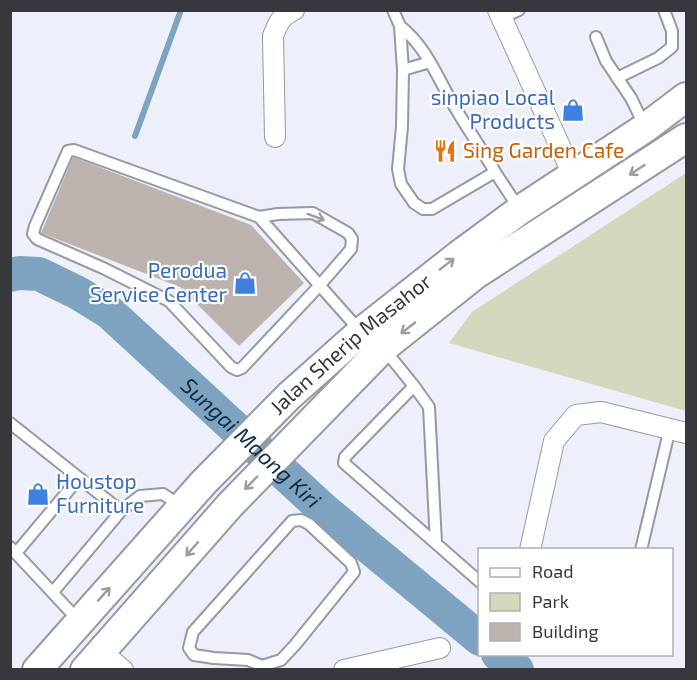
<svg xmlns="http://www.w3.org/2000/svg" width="697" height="680" font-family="'Exo 2',sans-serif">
<rect width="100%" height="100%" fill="#edf0fa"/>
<path fill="#d2d8bc" d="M686,173v238l-237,-68 23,-31z"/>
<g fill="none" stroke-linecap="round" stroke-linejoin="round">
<path stroke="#7da3c0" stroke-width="6" d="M135,136l46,-126"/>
<g stroke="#7da3c0" stroke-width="34">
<path id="s1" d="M10,275l9,-2 20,1 39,19 31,19 215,198 156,129"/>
<path d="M498,654l19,16"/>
</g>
</g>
<path fill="#bdb3ae" d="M73,157l178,68 53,58 -65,63 -59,-59 -139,-54z"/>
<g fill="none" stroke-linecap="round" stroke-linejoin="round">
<g stroke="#9699a2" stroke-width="14">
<path id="lane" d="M393,10l7,16 3,44 -1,57 -4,42 3,15 13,19 9,6h9l63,-37 25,38
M502,18l17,-8
M400,26c27,22 36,49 53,78 13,23 29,45 42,68
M596,37l10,24 25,37 14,29
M403,70l27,-8
M617,78l41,-20 14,-11v-16l-8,-21
M259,217l19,-3 35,-1 35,20 4,6 -1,10 -31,36 -78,83 -5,2 -6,-3 -62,-66 -66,-33 -66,-29 -4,-5 2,-8 33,-75 6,-1 185,67 102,115
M384,349l30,37
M10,423l111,88 19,-15 23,-2 19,13
M436,543l-7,-136 -15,-21 -69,71 -1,6 136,119
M10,547l69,74
M641,550l29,-122
M16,553l63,-75
M53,592l68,-81
M262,666l19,-6 14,-15 59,-73 -3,-9 -42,-39 -8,-4 -9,1 -99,111 -4,16 5,7 20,3 34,2 14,6 1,4"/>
</g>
<g stroke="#9699a2" stroke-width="22">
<path id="street" d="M498,10l75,165
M275,137l-2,-101c5,-13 7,-19 21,-26
M530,550l24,-109 22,-26 25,-3 85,21
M101,651l22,19
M344,670l96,-22"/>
</g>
<g stroke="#9699a2" stroke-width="32">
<g id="secondary">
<path id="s2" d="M37,670l167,-188 85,-86 72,-64 98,-77 61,-45 125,-82 41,-31"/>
<path d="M85,670l145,-165 153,-157 93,-74 210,-136"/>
</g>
</g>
<use href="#lane" stroke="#fff" stroke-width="10"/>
<use href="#street" stroke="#fff" stroke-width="20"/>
<use href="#secondary" stroke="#fff" stroke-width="28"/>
</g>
<defs><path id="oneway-shaft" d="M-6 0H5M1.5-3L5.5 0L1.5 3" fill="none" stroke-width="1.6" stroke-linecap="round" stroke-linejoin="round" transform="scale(1.5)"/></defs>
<g stroke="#9a9c9d">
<use href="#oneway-shaft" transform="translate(637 170) rotate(147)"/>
<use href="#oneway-shaft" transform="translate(316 217) rotate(20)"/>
<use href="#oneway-shaft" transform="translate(447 264) rotate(-38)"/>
<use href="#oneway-shaft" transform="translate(408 328) rotate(142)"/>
<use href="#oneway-shaft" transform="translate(251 483) rotate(134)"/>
<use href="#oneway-shaft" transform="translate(192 549) rotate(131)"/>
<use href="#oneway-shaft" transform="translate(104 594) rotate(-48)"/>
</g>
<defs>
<g id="shop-bare" transform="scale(1.8)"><path d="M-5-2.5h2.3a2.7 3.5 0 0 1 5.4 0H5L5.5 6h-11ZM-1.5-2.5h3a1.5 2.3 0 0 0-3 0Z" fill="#3f7fe0" stroke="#fff" stroke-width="2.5" paint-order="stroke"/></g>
<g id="restaurant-bare" transform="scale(1.8)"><path d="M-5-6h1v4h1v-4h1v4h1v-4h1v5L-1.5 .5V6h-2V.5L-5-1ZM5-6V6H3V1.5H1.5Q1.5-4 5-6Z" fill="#e8710a" stroke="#fff" stroke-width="2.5" paint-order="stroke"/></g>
</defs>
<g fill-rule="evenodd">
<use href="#shop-bare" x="573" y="110"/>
<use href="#restaurant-bare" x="445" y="151"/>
<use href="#shop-bare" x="245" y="283"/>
<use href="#shop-bare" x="38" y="494"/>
</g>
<g text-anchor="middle" stroke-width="4.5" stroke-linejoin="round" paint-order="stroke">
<g font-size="21" fill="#366cbe" stroke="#fff" text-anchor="end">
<text x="555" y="105">sinpiao Local<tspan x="555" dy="24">Products</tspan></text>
<text x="227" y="278">Perodua<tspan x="227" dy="24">Service Center</tspan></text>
<text x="56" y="489" text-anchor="start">Houstop<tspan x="56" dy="24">Furniture</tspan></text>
</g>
<g font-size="21" fill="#c56008" stroke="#fff" text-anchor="start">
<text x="463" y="158">Sing Garden Cafe</text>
</g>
<g font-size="21" fill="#36383b" stroke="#fff">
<text dy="7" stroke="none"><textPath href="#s2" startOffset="453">Jalan Sherip Masahor</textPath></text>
</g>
<g font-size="22" font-style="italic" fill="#0d2c42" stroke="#fff">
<text dy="8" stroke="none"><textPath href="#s1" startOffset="302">Sungai Maong Kiri</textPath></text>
</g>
</g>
<rect width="697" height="680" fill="none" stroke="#36383b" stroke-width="24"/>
<rect x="478" y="548" width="195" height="108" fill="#ffffff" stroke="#afafb1" stroke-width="1.5"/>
<rect x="490" y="568" width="30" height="9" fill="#ffffff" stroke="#afafb1" stroke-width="1.5"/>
<text x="532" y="578" font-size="18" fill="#36383b">Road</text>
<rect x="490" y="593" width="30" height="18" fill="#d2d8bc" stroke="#afafb1" stroke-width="1.5"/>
<text x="532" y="608" font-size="18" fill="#36383b">Park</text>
<rect x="490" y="623" width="30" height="18" fill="#bdb3ae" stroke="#afafb1" stroke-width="1.5"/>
<text x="532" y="638" font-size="18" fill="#36383b">Building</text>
</svg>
